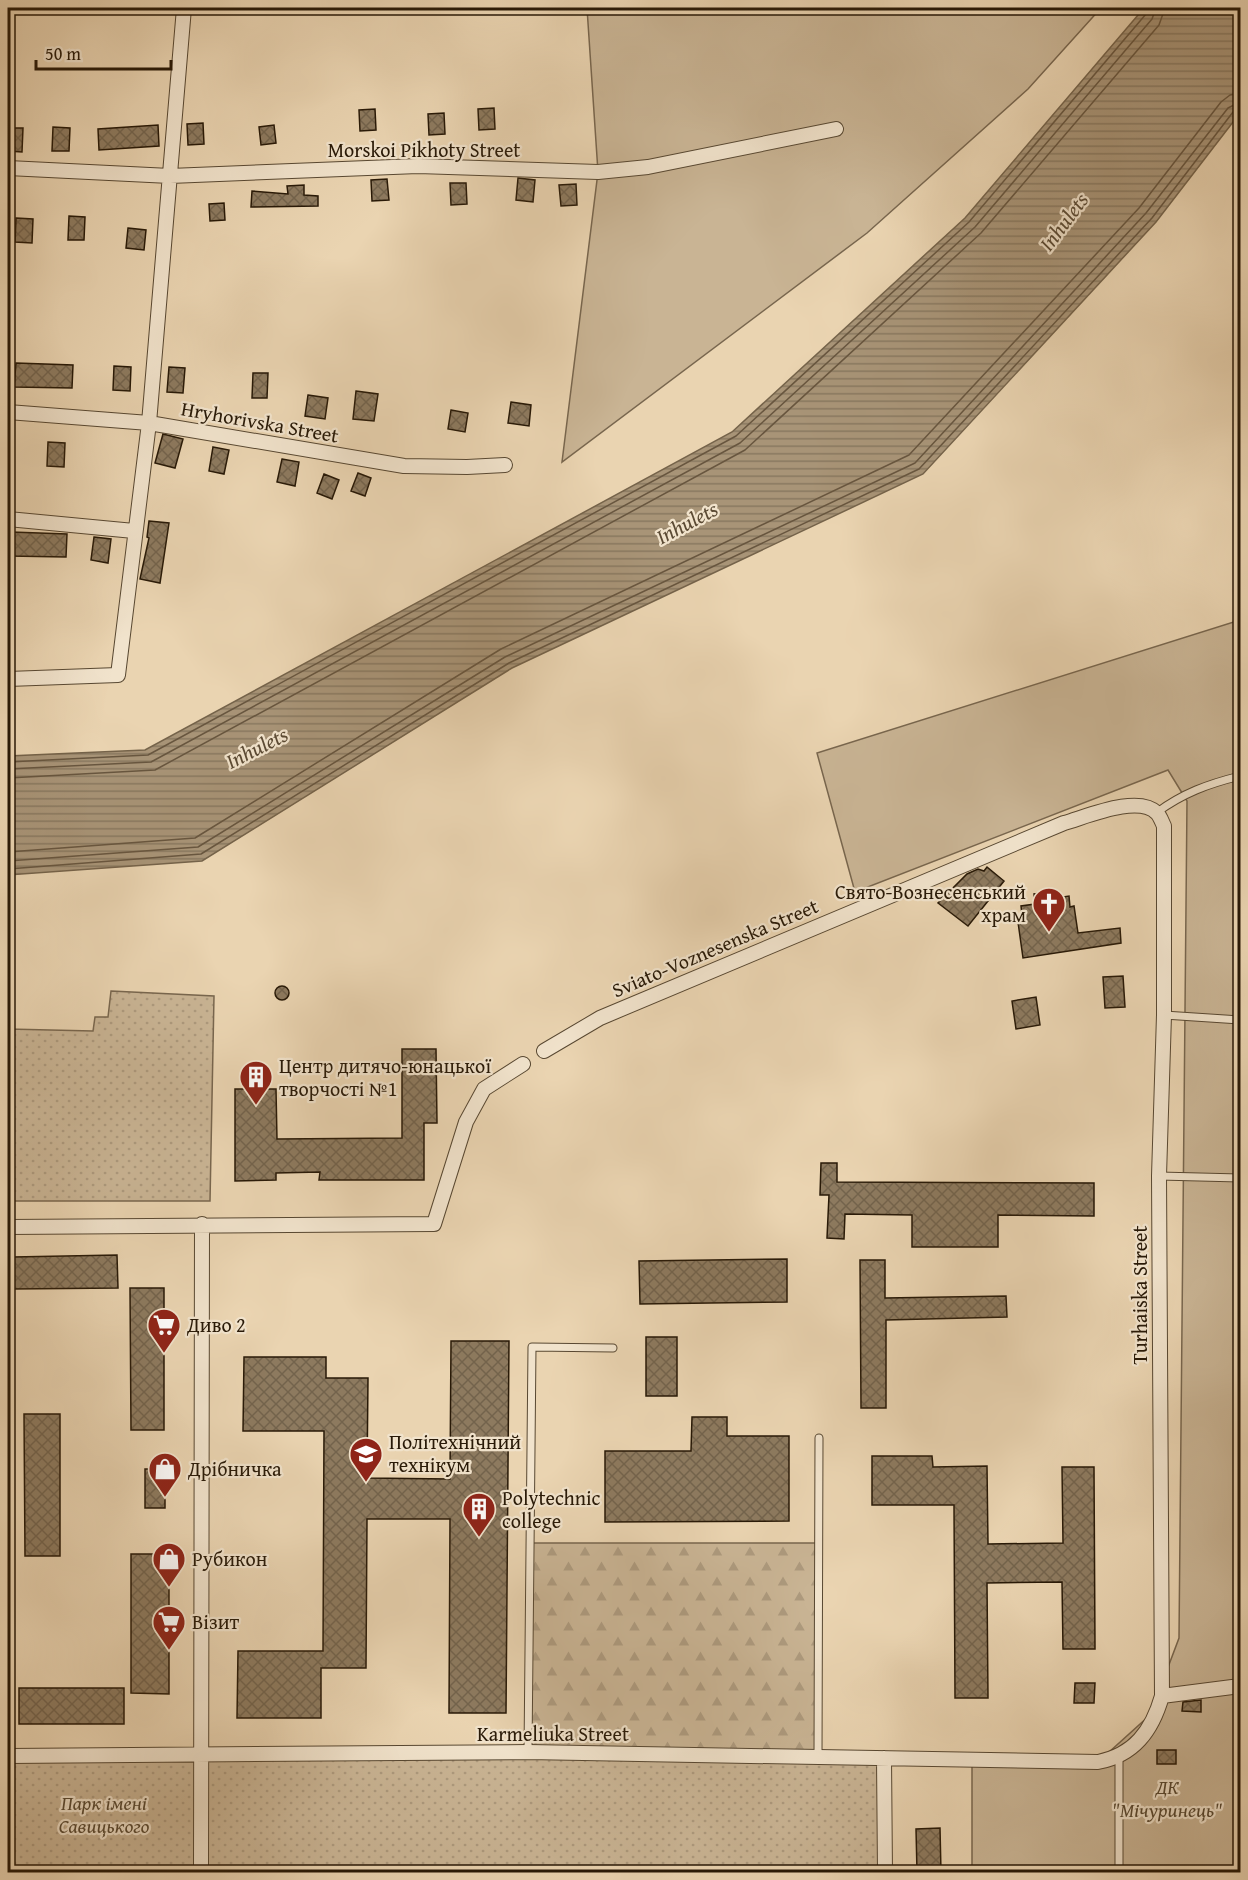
<svg xmlns="http://www.w3.org/2000/svg" width="1248" height="1880" font-family="'Gentium Book Plus',serif">
<defs>
<pattern id="forest-firs" width="22" height="20" patternUnits="userSpaceOnUse" patternTransform="scale(1.5)"><rect width="22" height="20" fill="#c9b494"/><path d="M5 1l3.5 6h-7zM16 11l3.5 6h-7z" fill="#ad9a7e"/></pattern>
<pattern id="park-dots" width="8" height="8" patternUnits="userSpaceOnUse" patternTransform="scale(1.5)"><rect width="8" height="8" fill="#c9b494"/><path d="M2 2h.1M6 6h.1" fill="none" stroke="#ad9a7e" stroke-width="1.8" stroke-linecap="round"/></pattern>
<pattern id="water-rules" width="6" height="5" patternUnits="userSpaceOnUse" patternTransform="scale(1.5)"><rect width="6" height="5" fill="#a89477"/><path d="M0 2.5h6" fill="none" stroke="#897860"/></pattern>
<pattern id="building-cross-hatch" width="8" height="8" patternUnits="userSpaceOnUse" patternTransform="scale(1.5)"><rect width="8" height="8" fill="#8d7a5f"/><path d="M0 0l8 8M0 8l8-8" fill="none" stroke="#73634c"/></pattern>
</defs>
<rect width="100%" height="100%" fill="#ead4b1"/>
<filter id="stains"><feTurbulence type="fractalNoise" baseFrequency=".00333" numOctaves="4"/><feColorMatrix values="0 0 0 0 .2 0 0 0 0 .09 0 0 0 0 .02 0 0 0 .5 -.17"/></filter>
<radialGradient id="worn" r=".72"><stop offset=".6" stop-color="#630" stop-opacity="0"/><stop offset="1" stop-color="#630" stop-opacity=".3"/></radialGradient>
<path fill="#c9b494" stroke="#78664e" stroke-width="1.5" d="M587,8h514l-73,81 -161,144 -305,229 36,-290z
M1240,620v1252h-268v-112l126,2 52,-47 29,-77 8,-837 -19,-31 -313,122 -38,-139z"/>
<path fill="url(#forest-firs)" stroke="#78664e" stroke-width="1.5" d="M532,1543h287l-1,214 -290,-5z"/>
<path fill="url(#park-dots)" stroke="#78664e" stroke-width="1.5" d="M111,991l103,5 -4,205h-202v-172l85,2 2,-14h13z
M8,1756l876,2 1,114h-877z"/>
<path fill="url(#water-rules)" stroke="#75634a" stroke-width="1.5" d="M1144,8h96v105l-84,109 -233,252 -411,194 -310,193 -194,14v-119l137,-6 587,-318 233,-214z"/>
<g fill="none" stroke-linecap="round" stroke-linejoin="round">
<path stroke="#68563f" stroke-width="1.5" d="M8,762l140,-7 588,-319 233,-214 177,-208 2,-6
M8,769l143,-7 589,-319 235,-216 177,-208 4,-11
M8,778l147,-8 590,-320 236,-217 178,-208 6,-17
M8,852l187,-14 306,-189 408,-194 230,-247 82,-106 9,-7 10,-2
M8,861l190,-14 307,-190 410,-194 231,-250 82,-105 12,-6
M8,869l193,-15 308,-191 410,-194 233,-251 81,-106 7,-2"/>
</g>
<path fill="url(#building-cross-hatch)" stroke="#281907" stroke-width="1.5" d="M494,108l1,21 -16,1 -1,-21z
M375,109l1,21 -16,1 -1,-21z
M444,113l1,21 -16,1 -1,-21z
M203,123l1,21 -16,1 -1,-21z
M158,125l1,21 -60,4 -1,-21z
M274,125l2,18 -15,2 -2,-18z
M53,127l17,1 -1,23h-17z
M8,128h15l-1,24 -14,-1z
M518,178l17,2 -2,22 -17,-2z
M387,179l2,21 -17,1 -1,-21z
M450,183h16l1,21 -16,1z
M576,184l1,21 -16,1 -2,-21z
M304,185v10l14,1v10l-67,1 1,-16 36,3 -1,-8z
M224,203l1,17 -15,1 -1,-17z
M69,216l16,1 -1,23h-16z
M16,218l17,1 -1,24 -17,-1z
M128,228l18,2 -2,20 -18,-2z
M16,363l57,2 -1,23 -58,-1z
M114,366l17,1 -1,24 -17,-1z
M169,367l16,1 -2,25 -16,-1z
M253,373h15l-1,25h-15z
M356,391l22,3 -4,27 -21,-2z
M308,395l20,3 -3,21 -20,-3z
M511,402l20,3 -2,21 -21,-3z
M451,410l17,3 -3,19 -17,-3z
M163,434l20,5 -8,29 -20,-5z
M48,442l17,1 -1,24 -17,-1z
M213,447l16,3 -5,24 -15,-3z
M282,459l17,3 -4,24 -18,-4z
M358,473l13,5 -6,18 -14,-5z
M324,474l15,6 -7,19 -15,-6z
M149,521l20,2 -9,60 -20,-4 9,-41 -2,-1z
M11,532l56,2 -1,23 -57,-1z
M94,537l17,2 -3,24 -17,-3z
M987,867l17,14 -36,45 -30,-23 29,-29 11,-5 6,2z
M1049,892l1,7 19,-3 1,11 4,-1 4,27 42,-5 1,15 -98,15 -6,-43h5l-1,-9 14,-2 -1,-10z
M1123,976l2,31 -20,1 -2,-31z
M275 993a7 7 0 1 1 14 0a7 7 0 1 1-14 0Z
M1036,997l4,28 -24,4 -4,-28z
M402,1049h34l1,74h-13v57h-105l1,-8 -44,1v7l-41,1v-92h41l1,50 125,-1z
M821,1163h16v19l257,1v33l-96,-1v32h-86v-32l-67,-1 -1,25 -17,-1 2,-43h-9z
M117,1255l1,33 -105,1v-32z
M787,1259v43l-147,2 -1,-43z
M860,1260h25v38l121,-2 1,21 -121,3v88h-25z
M130,1288h34v142h-33z
M646,1337h31v59h-31z
M451,1341h58l-3,372h-57l1,-194h-83l-1,149h-45v50h-84l1,-67h85l1,-220h-81l1,-74h82v21h42l-1,100 83,1z
M24,1414h36v142h-35z
M692,1417h35v19h62v85l-184,1v-71h86z
M872,1456h60l1,11 54,-1 1,78 75,-1 -1,-76h32l1,182h-32l-1,-67 -75,1 1,115h-33l-1,-193h-82z
M145,1469h20v39h-20z
M131,1554h38v140l-38,-1z
M1075,1683h20l-1,20h-20z
M19,1688h105v36h-105z
M1201,1700v12l-19,-1 1,-9z
M1157,1750h19v14h-19z
M940,1828l1,44h-24l-1,-43z"/>
<g fill="none" stroke-linecap="round" stroke-linejoin="round">
<g stroke="#584832" stroke-width="9">
<path id="lane" d="M1156,813c27,-20 52,-29 84,-37
M1164,1015l76,5
M1159,1176l81,2
M528,1752l4,-405 81,1
M818,1757l1,-319
M1119,1758v114"/>
</g>
<g stroke="#584832" stroke-width="16">
<path id="street" d="M8,168l162,8 248,-10 180,6 50,-5 188,-38
M8,412l141,11 255,43 63,1 38,-2
M8,519l126,12
M8,679l110,-4 31,-252 35,-415
M8,1227l426,-3 32,-102 18,-33 39,-25
M1162,1696l78,-10
M8,1756l520,-4 570,10c36,-7 54,-31 64,-66l-3,-520 5,-161v-189c-2,-4 -4,-10 -7,-13 -19,-19 -71,4 -93,10l-464,195 -56,33
M884,1758l1,114
M201,1872l1,-648"/>
</g>
<use href="#lane" stroke="#f1e3cc" stroke-width="7"/>
<use href="#street" stroke="#f1e3cc" stroke-width="14"/>
</g>
<defs>
<g id="church-pin" transform="scale(1.725)"><path d="M0 17L-7.5 6A9.5 9.5 0 1 1 7.5 6Z" fill="#8f2418" stroke="#f1e3cc"/><path d="M-1.2-6h2.4v3.5h3.3v2.4h-3.3V6h-2.4V-.1h-3.3v-2.4h3.3Z" fill="#fff"/></g>
<g id="building-pin" transform="scale(1.725)"><path d="M0 17L-7.5 6A9.5 9.5 0 1 1 7.5 6Z" fill="#8f2418" stroke="#f1e3cc"/><path d="M-4-6H4V6H1V3H-1V6H-4ZM-2.5-4.3h1.7v1.8h-1.7ZM.8-4.3h1.7v1.8H.8ZM-2.5-1h1.7V.8h-1.7ZM.8-1h1.7V.8H.8Z" fill="#fff"/></g>
<g id="supermarket-pin" transform="scale(1.725)"><path d="M0 17L-7.5 6A9.5 9.5 0 1 1 7.5 6Z" fill="#8f2418" stroke="#f1e3cc"/><path d="M-6-5.5h2.5l.6 2H6L4.5 2H-2.5L-4.4-4H-6ZM-1.5 3.2a1.3 1.3 0 1 0 .1 0ZM3 3.2a1.3 1.3 0 1 0 .1 0Z" fill="#fff"/></g>
<g id="university-pin" transform="scale(1.725)"><path d="M0 17L-7.5 6A9.5 9.5 0 1 1 7.5 6Z" fill="#8f2418" stroke="#f1e3cc"/><path d="M0-5L7-2L0 1L-7-2ZM-4 1L0 2.5L4 1V4Q0 6-4 4Z" fill="#fff"/></g>
<g id="shop-pin" transform="scale(1.725)"><path d="M0 17L-7.5 6A9.5 9.5 0 1 1 7.5 6Z" fill="#8f2418" stroke="#f1e3cc"/><path d="M-5-2.5h2.3a2.7 3.5 0 0 1 5.4 0H5L5.5 6h-11ZM-1.5-2.5h3a1.5 2.3 0 0 0-3 0Z" fill="#fff"/></g>
</defs>
<g fill-rule="evenodd">
<use href="#church-pin" x="1049" y="904"/>
<use href="#building-pin" x="256" y="1077"/>
<use href="#supermarket-pin" x="164" y="1325"/>
<use href="#university-pin" x="366" y="1454"/>
<use href="#shop-pin" x="165" y="1469"/>
<use href="#building-pin" x="479" y="1509"/>
<use href="#shop-pin" x="169" y="1559"/>
<use href="#supermarket-pin" x="169" y="1622"/>
</g>
<g text-anchor="middle" stroke-width="4.5" stroke-linejoin="round" paint-order="stroke">
<g font-size="20" fill="#281907" stroke="#f1e3cc">
<text x="424" y="157">Morskoi Pikhoty Street</text>
<text transform="translate(260 422) rotate(10)" y="7">Hryhorivska Street</text>
<text transform="translate(715 948) rotate(-23)" y="7">Sviato-Voznesenska Street</text>
<text transform="translate(1140 1295) rotate(-90)" y="7">Turhaiska Street</text>
<text x="553" y="1741">Karmeliuka Street</text>
</g>
<g font-size="20" fill="#281907" stroke="#f1e3cc" text-anchor="start">
<text x="1026" y="899" text-anchor="end">Свято-Вознесенський<tspan x="1026" dy="23">храм</tspan></text>
<text x="279" y="1073">Центр дитячо-юнацької<tspan x="279" dy="23">творчості №1</tspan></text>
<text x="187" y="1332">Диво 2</text>
<text x="389" y="1449">Політехнічний<tspan x="389" dy="23">технікум</tspan></text>
<text x="188" y="1476">Дрібничка</text>
<text x="502" y="1505">Polytechnic<tspan x="502" dy="23">college</tspan></text>
<text x="192" y="1566">Рубикон</text>
<text x="192" y="1629">Візит</text>
</g>
<g font-size="20" font-style="italic" fill="#584831" stroke="#f1e3cc">
<text x="1167" y="1794">ДК<tspan x="1167" dy="23">"Мічуринець"</tspan></text>
<text x="104" y="1810">Парк імені<tspan x="104" dy="23">Савицького</tspan></text>
</g>
<g font-size="21" font-style="italic" fill="#5b4a34" stroke="#f1e3cc">
<text transform="translate(1064 222) rotate(-53)" y="7">Inhulets</text>
<text transform="translate(687 523) rotate(-28)" y="7">Inhulets</text>
<text transform="translate(257 748) rotate(-27)" y="7">Inhulets</text>
</g>
</g>
<rect width="1248" height="1880" fill="none" stroke="#ead4b1" stroke-width="30"/>
<rect x="9" y="9" width="1230" height="1862" fill="none" stroke="#281907" stroke-width="3"/>
<rect x="15" y="15" width="1218" height="1850" fill="none" stroke="#281907" stroke-width="1.5"/>
<path d="M36 60v9h135v-9" fill="none" stroke="#281907" stroke-width="3"/>
<text x="45" y="60" font-size="18" fill="#281907" stroke="#f1e3cc" stroke-width="4.5" paint-order="stroke">50 m</text>
<rect width="100%" height="100%" filter="url(#stains)"/>
<rect width="100%" height="100%" fill="url(#worn)"/>
</svg>
